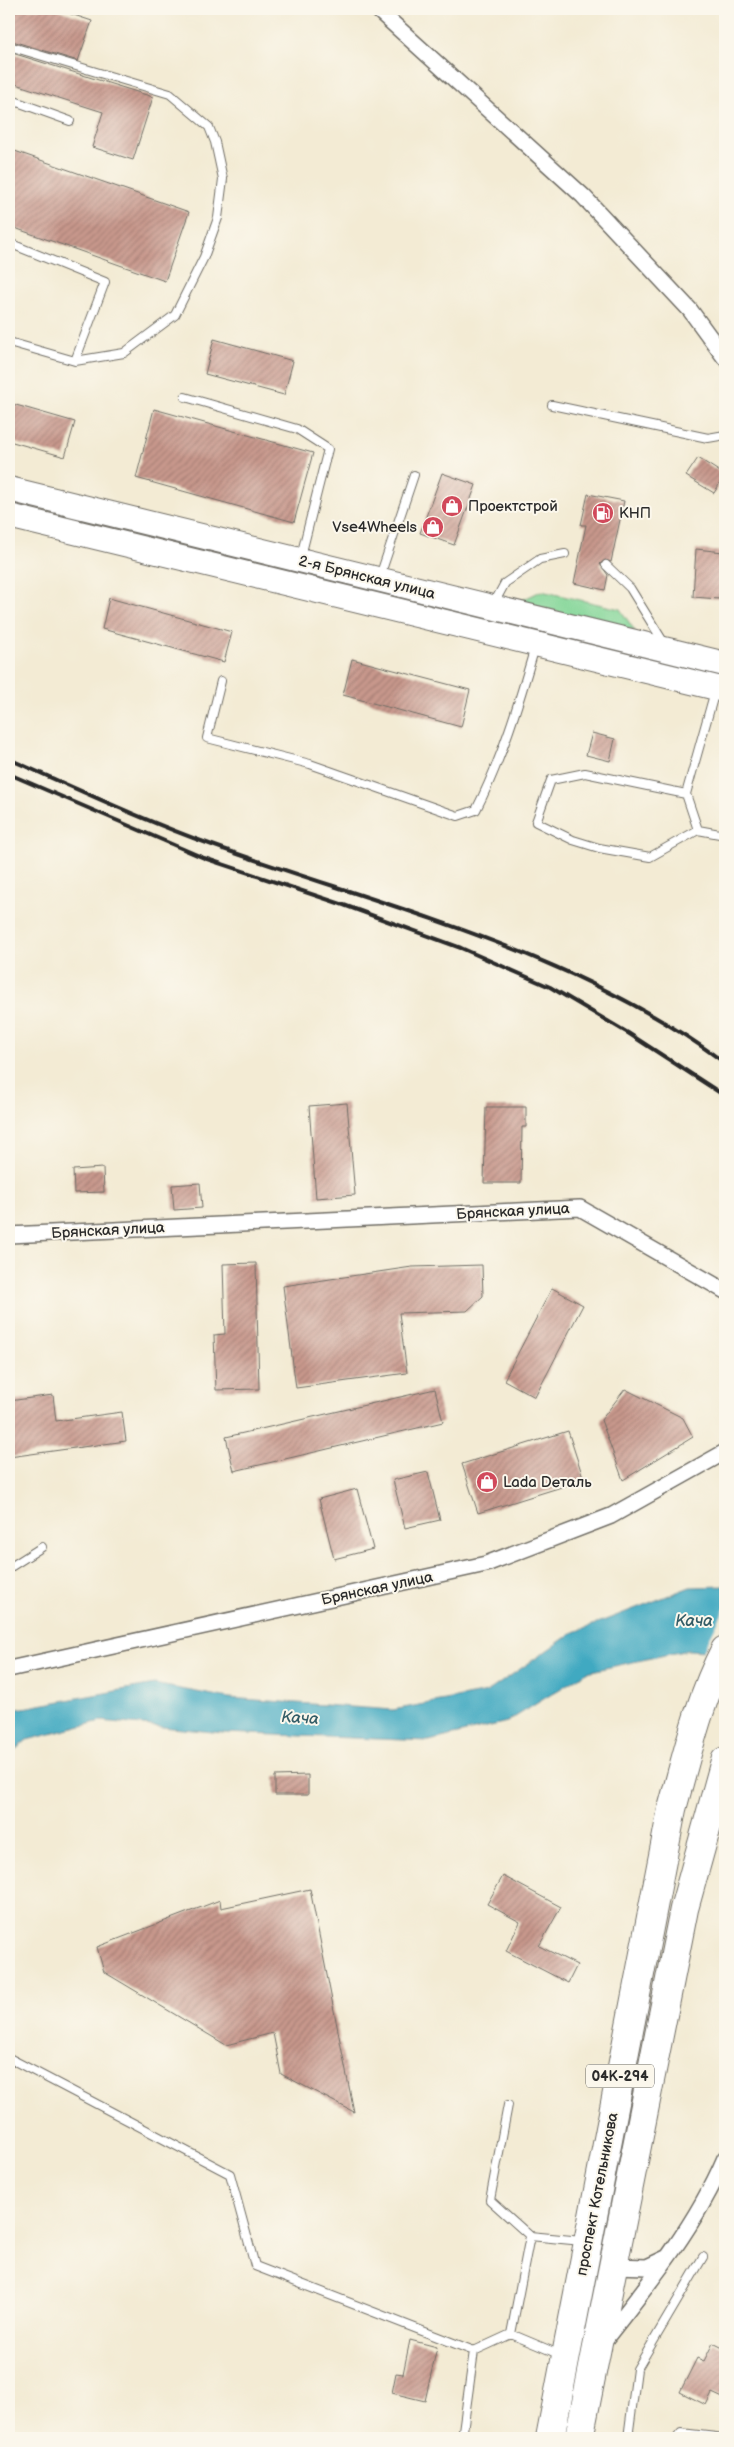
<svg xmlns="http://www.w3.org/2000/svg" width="734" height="2447" font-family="'Balsamiq Sans',sans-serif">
<defs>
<pattern id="building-hatch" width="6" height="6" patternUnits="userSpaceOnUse" patternTransform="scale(1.25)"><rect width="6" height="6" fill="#c8988c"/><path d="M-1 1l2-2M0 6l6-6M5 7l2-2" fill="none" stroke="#a37c73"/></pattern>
</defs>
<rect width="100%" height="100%" fill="#fbf7ec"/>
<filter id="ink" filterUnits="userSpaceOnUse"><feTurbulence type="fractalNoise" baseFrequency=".02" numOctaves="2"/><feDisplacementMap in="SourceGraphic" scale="10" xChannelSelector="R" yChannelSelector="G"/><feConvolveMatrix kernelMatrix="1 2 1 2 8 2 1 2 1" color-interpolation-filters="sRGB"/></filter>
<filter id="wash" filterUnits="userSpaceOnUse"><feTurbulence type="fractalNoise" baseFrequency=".0096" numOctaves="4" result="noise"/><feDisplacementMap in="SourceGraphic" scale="20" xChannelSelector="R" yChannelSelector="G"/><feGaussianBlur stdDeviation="1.12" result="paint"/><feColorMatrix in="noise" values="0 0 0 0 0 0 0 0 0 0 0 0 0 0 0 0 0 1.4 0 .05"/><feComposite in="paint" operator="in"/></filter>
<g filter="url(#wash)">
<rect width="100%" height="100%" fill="#f3ebd4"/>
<path fill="#82d597" stroke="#568061" d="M541,591l79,18 15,22 -117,-29z"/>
<path fill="#41a9c1" stroke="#366a76" d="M725,1586v66l-37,-2 -101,22 -80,50 -78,19 -206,-8 -122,-12 -74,19 -18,15v-43l3,-2 142,-26 75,14 164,12 94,-18 85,-59 118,-46z"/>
<path fill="#f3ebd4" d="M725,1608v47l-23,-1 1,-3z"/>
<g id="blocks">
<path fill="url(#building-hatch)" d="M9,9h47l36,12 -14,40 -69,-21z
M9,52l144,45 -20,63 -41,-13 11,-35 -94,-30z
M9,149l180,63 -24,69 -156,-55z
M214,339l79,22 -9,34 -79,-21z
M9,403l66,19 -10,35 -56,-16z
M154,409l159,44 -19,69 -158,-44z
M698,458l27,17 -11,18 -28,-17z
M442,473l34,12 -22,60 -34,-12z
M588,494l36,7 -13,61 -6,-2 -5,4 8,11 -3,15 -31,-7 12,-58h-5z
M696,549l27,3 -4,47 -26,-2z
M109,598l123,34 -8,30 -122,-33z
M352,659l118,31 -9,37 -118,-32z
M592,733l23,6 -5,22 -24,-6z
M347,1103l8,92 -39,3 -7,-92z
M486,1107h40v20h-4l-1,56h-37z
M103,1168l1,24 -30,1 -1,-23z
M200,1183l2,25 -28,2 -2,-25z
M256,1263l3,126 -43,1 -2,-55 11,-1 -2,-70z
M482,1265l1,31 -16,15 -68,2 8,60 -111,15 -13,-102 129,-19z
M552,1288l31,17 -48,92 -31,-17z
M435,1389l8,33 -209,49 -8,-34z
M625,1389l58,29 10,19 -70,43 -22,-60z
M53,1395l3,26 66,-9 4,29 -117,16v-56z
M568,1431l16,49 -106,33 -16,-49z
M428,1472l12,48 -35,8 -12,-48z
M357,1489l16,60 -39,10 -15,-60z
M308,1775v20h-33v-19z
M503,1876l58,31 -22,39 38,19 -9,18 -62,-32 14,-29 -33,-18z
M310,1889l44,223 -73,-38 -8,-41 -47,12 -122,-73 -7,-25 123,-47 1,8z
M410,2340l27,7 -12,54 -33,-8 4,-20 7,1z
M713,2343l12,6v50l-13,-6 -6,12 -26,-13 17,-34 7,3z"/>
</g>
</g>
<g filter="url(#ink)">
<use href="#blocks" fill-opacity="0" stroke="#716e66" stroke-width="1"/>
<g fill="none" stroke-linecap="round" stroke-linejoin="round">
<g stroke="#716e66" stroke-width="10">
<path id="lane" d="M9,46l161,48 39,33 6,15 8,37 -5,39 -14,39 -29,58 -51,38 -49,8 -66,-19
M9,99l61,22
M9,243l96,39 -30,79
M185,397l112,32 31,20 -27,107
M552,405l156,33 17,-3
M606,565l24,23 34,55
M380,576l34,-101
M493,605l12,-22 35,-24 25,-5
M221,681l-14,57 103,26 148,52 18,-6c26,-51 43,-108 59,-163
M686,794l-101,-21 -34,7 -15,42 37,18 26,8 51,9 48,-27 27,5
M698,830l-12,-36 29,-103
M9,1568l33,-21
M9,2058l221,116 25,92 219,85
M508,2105l-18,95 40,36
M561,2355l-50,-21 19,-98 52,5
M462,2438l12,-87 37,-17
M628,2438l9,-69 66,-112
M677,2438l4,-5 44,5"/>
</g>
<g stroke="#716e66" stroke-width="18">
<path id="street" d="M377,9l206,187 107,114 35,48
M9,1235l571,-27 145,83
M9,1669l477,-105 125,-48 114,-64
M614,2266l33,1 19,-9
M602,2343c46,-58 94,-117 123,-185"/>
</g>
<g stroke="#716e66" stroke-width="26">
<path id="primary" d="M9,489l716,175
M9,516l716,174"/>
</g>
<g stroke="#716e66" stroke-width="30">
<path id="highway" d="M550,2438l122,-629c15,-54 27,-109 53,-159
M579,2438l105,-529 41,-148"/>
</g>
<use href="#lane" stroke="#fff" stroke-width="8"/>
<use href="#street" stroke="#fff" stroke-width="15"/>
<use href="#primary" stroke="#fff" stroke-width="24"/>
<use href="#highway" stroke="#fff" stroke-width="28"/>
<path stroke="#2b2b2b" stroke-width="4" d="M9,759c68,30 136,62 206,87 173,62 360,105 510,217
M9,774l195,84 137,46 120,44 89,39 78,46 97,63"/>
</g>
</g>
<defs>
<g id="shop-disc" transform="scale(1.125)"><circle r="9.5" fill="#d1495b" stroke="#fbf7ec"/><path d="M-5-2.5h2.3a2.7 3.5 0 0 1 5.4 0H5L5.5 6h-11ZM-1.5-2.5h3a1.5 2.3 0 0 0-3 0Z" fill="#fff"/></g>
<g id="fuel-disc" transform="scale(1.125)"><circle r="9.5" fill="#d1495b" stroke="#fbf7ec"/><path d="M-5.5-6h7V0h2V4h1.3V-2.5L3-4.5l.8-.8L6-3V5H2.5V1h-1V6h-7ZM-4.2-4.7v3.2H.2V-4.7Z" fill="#fff"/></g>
</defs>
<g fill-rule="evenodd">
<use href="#shop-disc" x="452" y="506"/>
<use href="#fuel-disc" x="603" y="513"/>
<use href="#shop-disc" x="433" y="527"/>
<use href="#shop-disc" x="487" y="1482"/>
</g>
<g text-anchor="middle" stroke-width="4" stroke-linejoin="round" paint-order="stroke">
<rect fill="#fbf7ec" stroke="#696865" stroke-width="1" x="586" y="2064.5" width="68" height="23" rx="4"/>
<g font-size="14" font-weight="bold" fill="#2b2b2b">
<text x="620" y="2081">04К-294</text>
</g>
<g font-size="15" fill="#2b2b2b" stroke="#fbf7ec" text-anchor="start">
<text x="468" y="511">Проектстрой</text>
<text x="619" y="518">КНП</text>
<text x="417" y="532" text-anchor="end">Vse4Wheels</text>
<text x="503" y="1487">Lada Dеталь</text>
</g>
<g font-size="15" fill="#2b2b2b" stroke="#fbf7ec">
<text transform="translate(367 577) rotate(14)" y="5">2-я Брянская улица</text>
<text transform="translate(513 1211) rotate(-3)" y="5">Брянская улица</text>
<text transform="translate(108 1230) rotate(-3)" y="5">Брянская улица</text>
<text transform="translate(377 1588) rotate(-12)" y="5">Брянская улица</text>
<text transform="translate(597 2194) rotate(-79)" y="5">проспект Котельникова</text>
</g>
<g font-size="16" font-style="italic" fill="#345d67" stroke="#fbf7ec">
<text x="694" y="1626">Кача</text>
<text transform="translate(300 1717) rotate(3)" y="6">Кача</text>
</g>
</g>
<rect width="734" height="2447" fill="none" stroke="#fbf7ec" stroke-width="30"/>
</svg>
